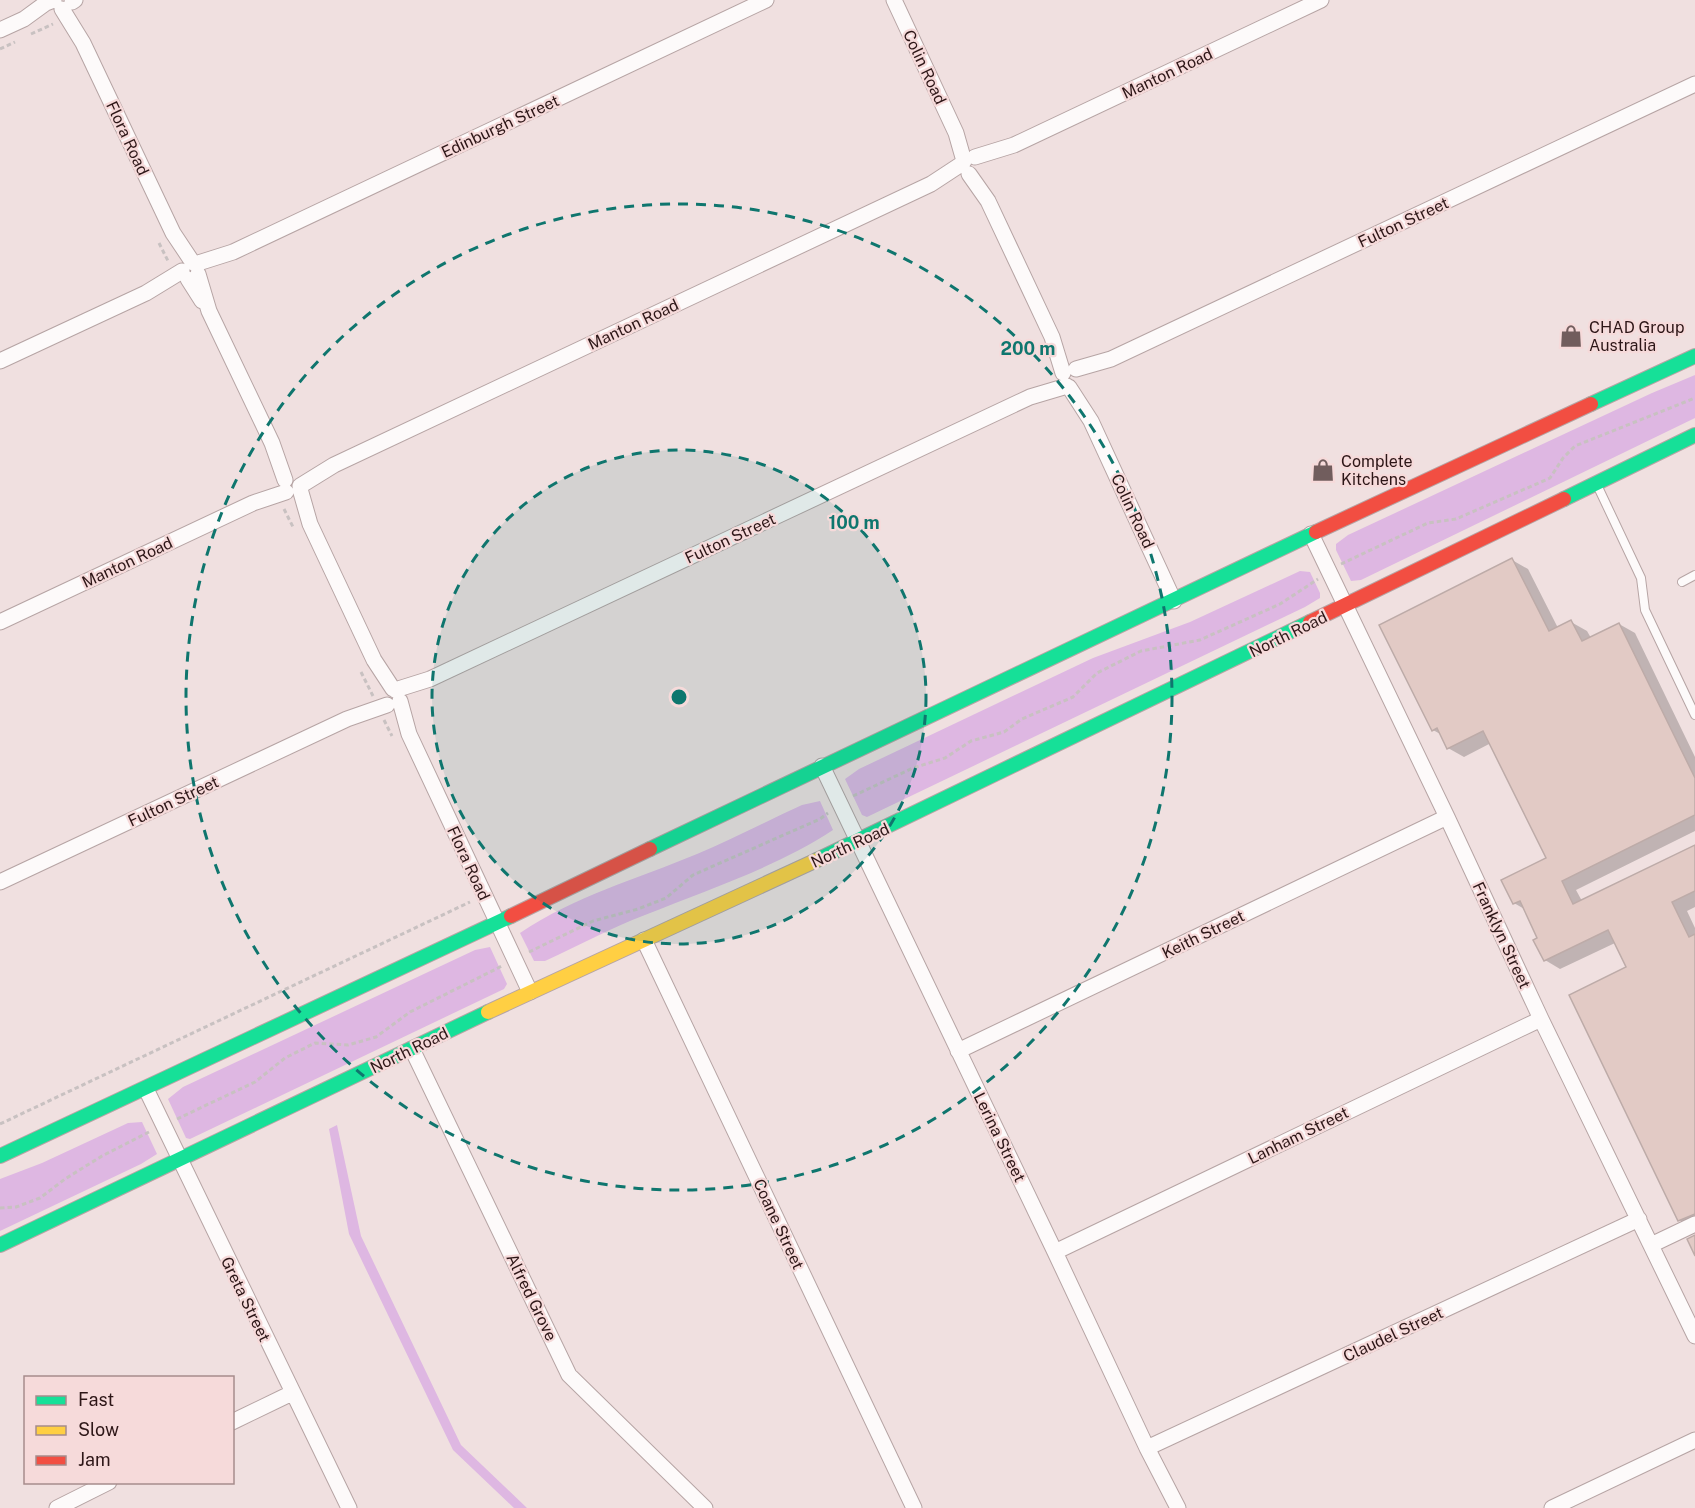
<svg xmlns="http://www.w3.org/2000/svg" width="1695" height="1508" font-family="'Public Sans',sans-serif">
<rect width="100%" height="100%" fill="#f0e0e0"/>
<path fill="#deb7e2" d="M1695,375v43l-334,162 -10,1 -15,-31v-6l12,-9 304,-142z
M1300,571l10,1 10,21v5l-15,9 -438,210 -5,-2 -17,-36 14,-10 234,-111 97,-36z
M820,801l13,29c-58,38 -124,59 -188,85 -34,13 -67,31 -100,46h-11l-14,-28c55,-37 117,-54 177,-79 35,-15 70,-33 105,-49z
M490,947l17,37 -3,5 -314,150 -4,-1 -18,-39 15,-12 292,-137z
M142,1122l15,32 -16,10 -141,67v-52l42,-16 86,-40z
M337,1125l24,111 100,209 66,63h-13l-61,-58 -104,-216 -20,-105z"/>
<path fill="#0003" d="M1512,560l16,9 30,59 13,-6 16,9 4,7 28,-14 16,9 60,124v74l-119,59 6,11 113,-55v61l-8,4 8,17v301l-16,-9 -51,-252 -13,-25 -55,26 -15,-9 -6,-21 -13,-29 -12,-7 34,-44 -57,-116 -27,14 -16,-9 -6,-13 -9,-5z"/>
<path fill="#e2cac5" stroke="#bdaba8" stroke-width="1.5" d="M1512,558l37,73 22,-11 11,21 37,-18 76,155v37l-133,66 11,23 122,-59v46l-23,11 17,35 6,-3v280l-17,7 -109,-226 57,-28 -18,-37 -64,31 -11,-21 4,-2 -17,-37 -7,3 -12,-24 45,-22 -63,-127 -36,18 -10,-21 -5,3 -53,-106z
M1695,1235v21l-8,-17z"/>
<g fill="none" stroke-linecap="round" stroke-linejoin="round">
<g stroke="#b6a4a4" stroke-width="10">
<path id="lane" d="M1598,487l43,91 4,32 50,105
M1682,582l13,-7"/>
</g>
<g stroke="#b6a4a4" stroke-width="17">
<path id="street" d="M894,0l62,133 8,28
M72,2l3,-2
M62,9l21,34 90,190 20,30
M0,30l24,-11 22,-16 8,-3
M975,157l39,-12 307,-145
M969,174l19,27 64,136 11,36
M195,264l38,-12 533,-252
M198,274l11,37 63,132 13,37
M188,279l14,22
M0,361l146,-68 36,-22
M1076,369l35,-10 584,-275
M1069,387l22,34 83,180
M300,486l34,-21 597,-281 32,-21
M300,489l10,35 64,136 19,29
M1311,534l136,283 94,202 154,317
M0,622l253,-119 33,-11
M395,690l35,-11 600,-282 37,-11
M400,701l9,33 121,258
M822,766l233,486 92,196 31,60
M0,882l347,-163 40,-14
M644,940l270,568
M412,1049l157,326 136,133
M958,1051l489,-234
M146,1089l203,419
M1651,1245l44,-21
M1055,1252l486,-233
M232,1422l60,-29
M1147,1448l492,-229
M57,1508l52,-26
M1552,1508l143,-68"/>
</g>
<g stroke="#b6a4a4" stroke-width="16">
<path id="fast" d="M1591,404l104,-48
M1564,499l131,-64
M650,849l666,-317
M817,860l493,-238
M0,1156l511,-240
M0,1245l488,-233"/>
</g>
<g stroke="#b6a4a4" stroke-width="16">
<path id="slow" d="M488,1012l329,-152"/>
</g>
<g stroke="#b6a4a4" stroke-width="16">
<path id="jam" d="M1316,532l275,-128
M1310,622l254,-123
M511,916l139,-67"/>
</g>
<path stroke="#c8c1c1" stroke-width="3" stroke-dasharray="4.5 3" stroke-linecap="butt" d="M31,34l22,-10
M0,49l15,-7
M159,243l9,18
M284,509l9,18
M1341,564l87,-41 28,-4 94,-41 13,-20 12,-12 120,-48
M361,672l12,24
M384,720l8,16
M853,796l60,-28 32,-10 26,-17 33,-9 18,-13 51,-22 24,-24 44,-22 59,-11 80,-36 38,-25
M529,952l64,-31 45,-12 28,-11 27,-23 127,-56 8,-6
M177,1119l78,-37 30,-24 30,-15 33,2 28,-8 34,-25 92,-46
M0,1124l470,-222
M0,1208l16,-1 24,-9 25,-19 37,-23 47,-24"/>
<use href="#lane" stroke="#fdfafa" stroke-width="8"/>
<use href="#street" stroke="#fdfafa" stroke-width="15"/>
<use href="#fast" stroke="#16e098" stroke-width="14"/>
<use href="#slow" stroke="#ffcf43" stroke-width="14"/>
<use href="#jam" stroke="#f24e42" stroke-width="14"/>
</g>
<circle cx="679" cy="697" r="247" fill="#0f766e" fill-opacity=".12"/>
<g fill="none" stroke="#0f766e" stroke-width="3" stroke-dasharray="10 8">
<circle cx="679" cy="697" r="247"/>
<circle cx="679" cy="697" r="493"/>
</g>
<defs>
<g id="shop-bare" transform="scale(1.8)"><path d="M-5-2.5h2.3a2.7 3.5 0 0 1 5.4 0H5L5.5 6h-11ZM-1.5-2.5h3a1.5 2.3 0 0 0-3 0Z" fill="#715d5d" stroke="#f6dada" stroke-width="2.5" paint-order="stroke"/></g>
</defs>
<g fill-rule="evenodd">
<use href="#shop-bare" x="1571" y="336"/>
<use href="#shop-bare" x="1323" y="470"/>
</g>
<g text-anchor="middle" stroke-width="4.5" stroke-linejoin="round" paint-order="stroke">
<g font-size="16" fill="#2d1617" stroke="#f6dada">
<text transform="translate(925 67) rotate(65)" y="6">Colin Road</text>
<text transform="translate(1167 73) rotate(-25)" y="6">Manton Road</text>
<text transform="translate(500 126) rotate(-25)" y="6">Edinburgh Street</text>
<text transform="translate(128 138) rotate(65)" y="6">Flora Road</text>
<text transform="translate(1403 222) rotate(-25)" y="6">Fulton Street</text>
<text transform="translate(633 324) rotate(-25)" y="6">Manton Road</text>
<text transform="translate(1133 511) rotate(65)" y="6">Colin Road</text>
<text transform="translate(730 538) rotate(-25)" y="6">Fulton Street</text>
<text transform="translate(127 562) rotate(-25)" y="6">Manton Road</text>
<text transform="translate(1288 634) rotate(-26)" y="6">North Road</text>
<text transform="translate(173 801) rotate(-25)" y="6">Fulton Street</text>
<text transform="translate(850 845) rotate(-25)" y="6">North Road</text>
<text transform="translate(469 863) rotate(65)" y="6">Flora Road</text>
<text transform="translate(1203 934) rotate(-26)" y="6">Keith Street</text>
<text transform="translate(1502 935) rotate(65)" y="6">Franklyn Street</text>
<text transform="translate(409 1050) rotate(-26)" y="6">North Road</text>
<text transform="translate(1298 1135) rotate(-26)" y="6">Lanham Street</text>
<text transform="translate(1000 1137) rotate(64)" y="6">Lerina Street</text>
<text transform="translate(779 1224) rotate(65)" y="6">Coane Street</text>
<text transform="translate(532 1297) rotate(64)" y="6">Alfred Grove</text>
<text transform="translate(246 1299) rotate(64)" y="6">Greta Street</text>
<text transform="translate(1393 1334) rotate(-25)" y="6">Claudel Street</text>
</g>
<g font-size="16" fill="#2d1617" stroke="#f6dada" text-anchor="start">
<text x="1589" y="333">CHAD Group<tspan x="1589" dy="18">Australia</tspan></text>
<text x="1341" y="467">Complete<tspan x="1341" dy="18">Kitchens</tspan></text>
</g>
</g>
<circle cx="679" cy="697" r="9" fill="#0f766e" stroke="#f6dada" stroke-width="3"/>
<g font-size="18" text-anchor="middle" font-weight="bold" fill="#0f766e" stroke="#f6dada" stroke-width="4.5" stroke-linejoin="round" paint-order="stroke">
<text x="1028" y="355">200 m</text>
<text x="854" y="529">100 m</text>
</g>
<rect x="24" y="1376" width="210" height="108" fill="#f6dada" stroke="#a68c8c" stroke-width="1.5"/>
<rect x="36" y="1396" width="30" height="9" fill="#16e098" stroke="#a68c8c" stroke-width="1.5"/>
<text x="78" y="1406" font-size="18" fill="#2d1617">Fast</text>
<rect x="36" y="1426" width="30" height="9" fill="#ffcf43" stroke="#a68c8c" stroke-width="1.5"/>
<text x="78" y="1436" font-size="18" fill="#2d1617">Slow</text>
<rect x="36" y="1456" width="30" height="9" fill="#f24e42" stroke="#a68c8c" stroke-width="1.5"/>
<text x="78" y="1466" font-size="18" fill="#2d1617">Jam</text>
</svg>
